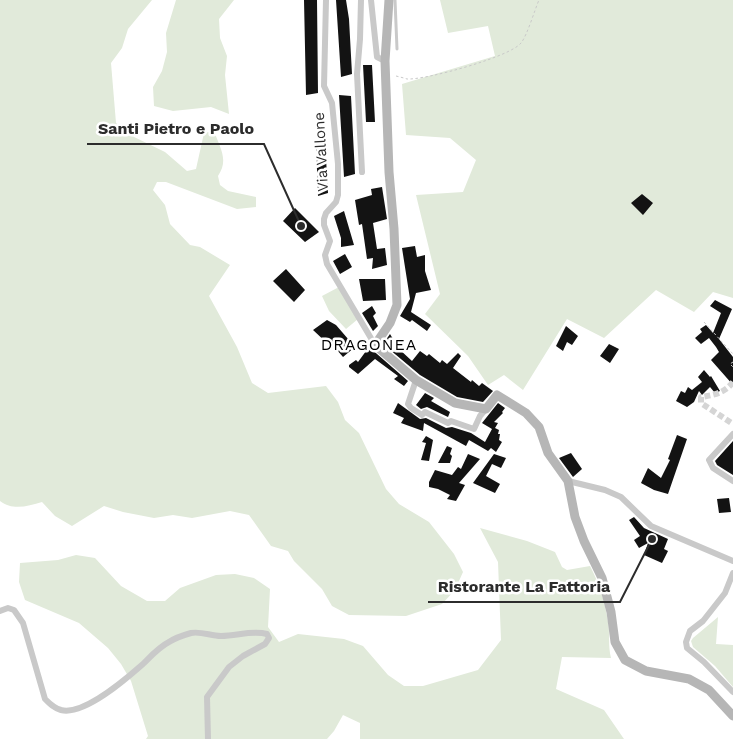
<svg xmlns="http://www.w3.org/2000/svg" width="733" height="739" font-family="'Work Sans',sans-serif">
<rect width="100%" height="100%" fill="#fff"/>
<path fill="#e1eada" d="M0,0h152l-24,29 -6,19 -11,15 5,60 14,12 35,17 22,19 9,-2 8,-36 10,-2c6,17 15,29 4,45l2,9 8,6 28,6v10l-19,2 -71,-27h-9l-4,8 12,15 5,19 20,21 10,2 30,18 -21,31 28,51 15,36 16,10 58,-7 12,16 7,18 14,13 27,56 13,15 30,18 25,32 9,18 -8,18 -13,14 -36,12 -57,-1 -17,-9 -10,-17 -28,-28 -6,-10 -17,-5 -22,-31 -19,-4 -38,7 -19,-3 -19,3 -31,-6 -19,-6 -32,20 -17,-10 -13,-14c-14,4 -29,9 -42,-1z
M176,0h58l-15,19 1,19 7,18 -2,19 4,39 -18,-7 -38,4 -19,-5 -1,-19 9,-16 5,-19 -1,-19z
M440,0h293v298l-20,-6 -19,20 -38,-22 -52,48 -37,-19 -44,71 -19,-15 -16,10 -20,-29 -43,-42 15,-20 -24,-99 47,-3 13,-32 -26,-22 -44,-3 -4,-51 93,-28 -7,-30 -40,7z
M339,287l19,32 -12,10 -17,-18 -7,-15z
M480,528l47,13 28,11 7,15 5,3 23,-4c9,17 15,36 18,56 2,12 0,24 3,36l-49,-1 -6,32 48,21 20,29h-264v-16l-17,-8 -9,16 -7,8h-181l2,-3 -17,-55 -10,-17 -13,-16 -29,-25 -54,-23 -6,-18 1,-19 38,-3 18,-5 19,3 26,28 26,15h18l15,-13 36,-13 19,-1 19,4 16,11 -2,38 11,15 19,-8 46,5 19,7 25,29 16,11h19l55,-16 23,-30 -3,-78z
M718,617l-2,27 17,1v42l-18,-21 -22,-19 -2,-6 2,-3z"/>
<path fill="#131313" d="M304,0h13l1,93 -12,2z
M336,0h10l3,19 3,55 -11,3z
M363,65h9l3,57h-9z
M339,95l12,1 4,78 -11,3z
M325,141l3,52 -10,3 -2,-52z
M382,187l5,32 -14,4 4,26 8,-1 2,17 -15,4 1,-11 -6,1 -5,-35 -3,1 -4,-25 17,-5 -1,-6z
M642,194l11,9 -10,12 -12,-12z
M295,208l24,24 -14,10 -22,-21z
M344,211l10,34 -13,2v-9l-7,-22z
M415,246l2,11 8,-2v16l6,19 -15,3 -5,19 20,13 -4,6 -15,-11 -2,2 -10,-6 10,-17 -8,-51z
M345,254l7,13 -12,7 -7,-13z
M286,269l19,21 -11,12 -21,-21z
M359,279h26l1,21 -23,1z
M715,300l17,9 -13,30 14,18v28l-22,-25 8,-8 -3,-5 -7,-9 -8,6 -6,-6 7,-6 -2,-3 6,-4 7,8 8,-20 -11,-7z
M372,306l4,7 -3,3 5,10 -5,5 -11,-18z
M327,320l9,5 19,22 -12,10 -13,-15 -2,2 -15,-14z
M566,326l12,10 -6,9 -5,-3 -4,9 -7,-5z
M390,334l9,15 13,12 8,-10 7,5 2,-2 11,9 2,-3 5,4 11,-11 3,3 -8,12 18,14 1,-2 7,6 3,-3 11,8 -10,11 -26,-5 -37,-22 -37,-31z
M609,344l10,5 -9,14 -10,-7z
M369,347l39,34 -4,5 -10,-7 4,-3 -23,-17 -17,15 -9,-7v-2l7,-5 2,2z
M704,370l6,7 1,-1 9,15 -5,2 -5,-6 -8,8 -3,-4 -5,11 -7,5 -11,-6 5,-10 4,2 3,-6 4,3 10,-8 -4,-5z
M425,393l9,5 -3,3 19,11 -2,5 -21,-10 -6,2 -5,-4z
M398,403l22,16 6,-1 20,10 6,-1 19,6 14,9 7,-13 -10,-6 16,-20 7,5 -3,4 1,1 -9,9 4,1 -3,5 4,2 -1,4h2l-1,6 3,2 -6,10 -5,-4 -3,3 -19,-11 -3,6 -42,-23 -1,8 -22,-8 3,-5 -11,-5z
M677,435l10,4 -19,55 -14,-4 -13,-7 7,-15 13,10 9,-18 -2,-1z
M426,436l7,4 -4,21 -8,-1 5,-17 -4,-1z
M733,441v34l-16,-10 -2,-4z
M447,446l5,2 -2,6 2,2 -2,7h-12z
M571,453l11,16 -9,8 -14,-19z
M468,454l12,5 -21,24 6,2 -9,16 -9,-2 3,-4 -12,-6 -9,-2v-5l6,-12 17,5 6,-8 3,2z
M494,454l12,4 -5,10 -9,-4 -6,12 14,8 -5,9 -22,-10z
M729,498l2,14 -12,1 -2,-14z
M634,517l10,11 24,11 -4,10 4,2 -6,12 -18,-8 4,-12 -9,5 -5,-8 6,-4 -11,-16z"/>
<g fill="none" stroke-linecap="round" stroke-linejoin="round">
<path stroke="#d5d5d5" stroke-width="6" stroke-dasharray="6 3" stroke-linecap="butt" d="M733,382c-8,11 -19,13 -32,15v6l32,21"/>
<path stroke="#c9c9c9" stroke-width="1" stroke-dasharray="2.5 2.5" stroke-linecap="butt" d="M396,76c4,1 8,2 11,3 19,1 103,-22 114,-36 6,-7 14,-34 18,-43
M704,322l29,32
M733,362l-3,2 3,3"/>
<path stroke="#c9c9c9" stroke-width="3" d="M395,0l2,49"/>
<path stroke="#c9c9c9" stroke-width="6" d="M326,0l-2,86 8,17 6,61v31l-2,7 -10,11 -2,6v6l6,16 -5,14 2,9 48,81
M361,0l-1,39 -3,35 5,98
M371,0l6,57 8,4
M416,380l-8,24 3,4 11,7 3,-3 23,11 3,-2 23,8 6,-13 6,-7
M733,434l-24,26 4,8 20,13
M568,481l37,9 16,7 30,29 82,35
M733,573l-8,20 -22,28 -13,10 -4,11 1,6 17,14 29,30
M0,611l8,-3 6,2 9,13 22,76c5,5 9,9 16,11 23,6 65,-31 82,-46 8,-8 16,-17 26,-22 6,-4 15,-7 22,-9 10,-2 20,3 30,3 16,0 31,-6 46,-2l2,4 -4,6 -22,12 -14,11 -22,30 1,42"/>
<path stroke="#b6b6b6" stroke-width="9" d="M389,0l-4,61 4,111 5,57 3,76 -7,18 -15,22 41,35 39,23 31,6 11,-14 29,18 13,14 9,26 20,28 7,36 9,24 18,37 9,34 4,30 10,18 21,11 43,8 20,11 24,26"/>
</g>
<g text-anchor="middle" stroke-width="5" stroke-linejoin="round" paint-order="stroke">
<g font-size="15" fill="#2c2c2c" stroke="#fff">
<text transform="translate(321 152) rotate(-93)" y="5">Via Vallone</text>
</g>
<g font-size="16" letter-spacing="1" fill="#000" stroke="#fff">
<text x="369" y="350">DRAGONEA</text>
</g>
</g>
<path fill="none" stroke="#2c2c2c" stroke-width="2" d="M301 226L264 144H87M652 539L620 602H428"/>
<g fill="#2c2c2c" stroke="#fff" stroke-width="2">
<circle cx="301" cy="226" r="5"/>
<circle cx="652" cy="539" r="5"/>
</g>
<g font-size="16" text-anchor="middle" font-weight="bold" fill="#2c2c2c" stroke="#fff" stroke-width="5" stroke-linejoin="round" paint-order="stroke">
<text x="176" y="134">Santi Pietro e Paolo</text>
<text x="524" y="592">Ristorante La Fattoria</text>
</g>
</svg>
